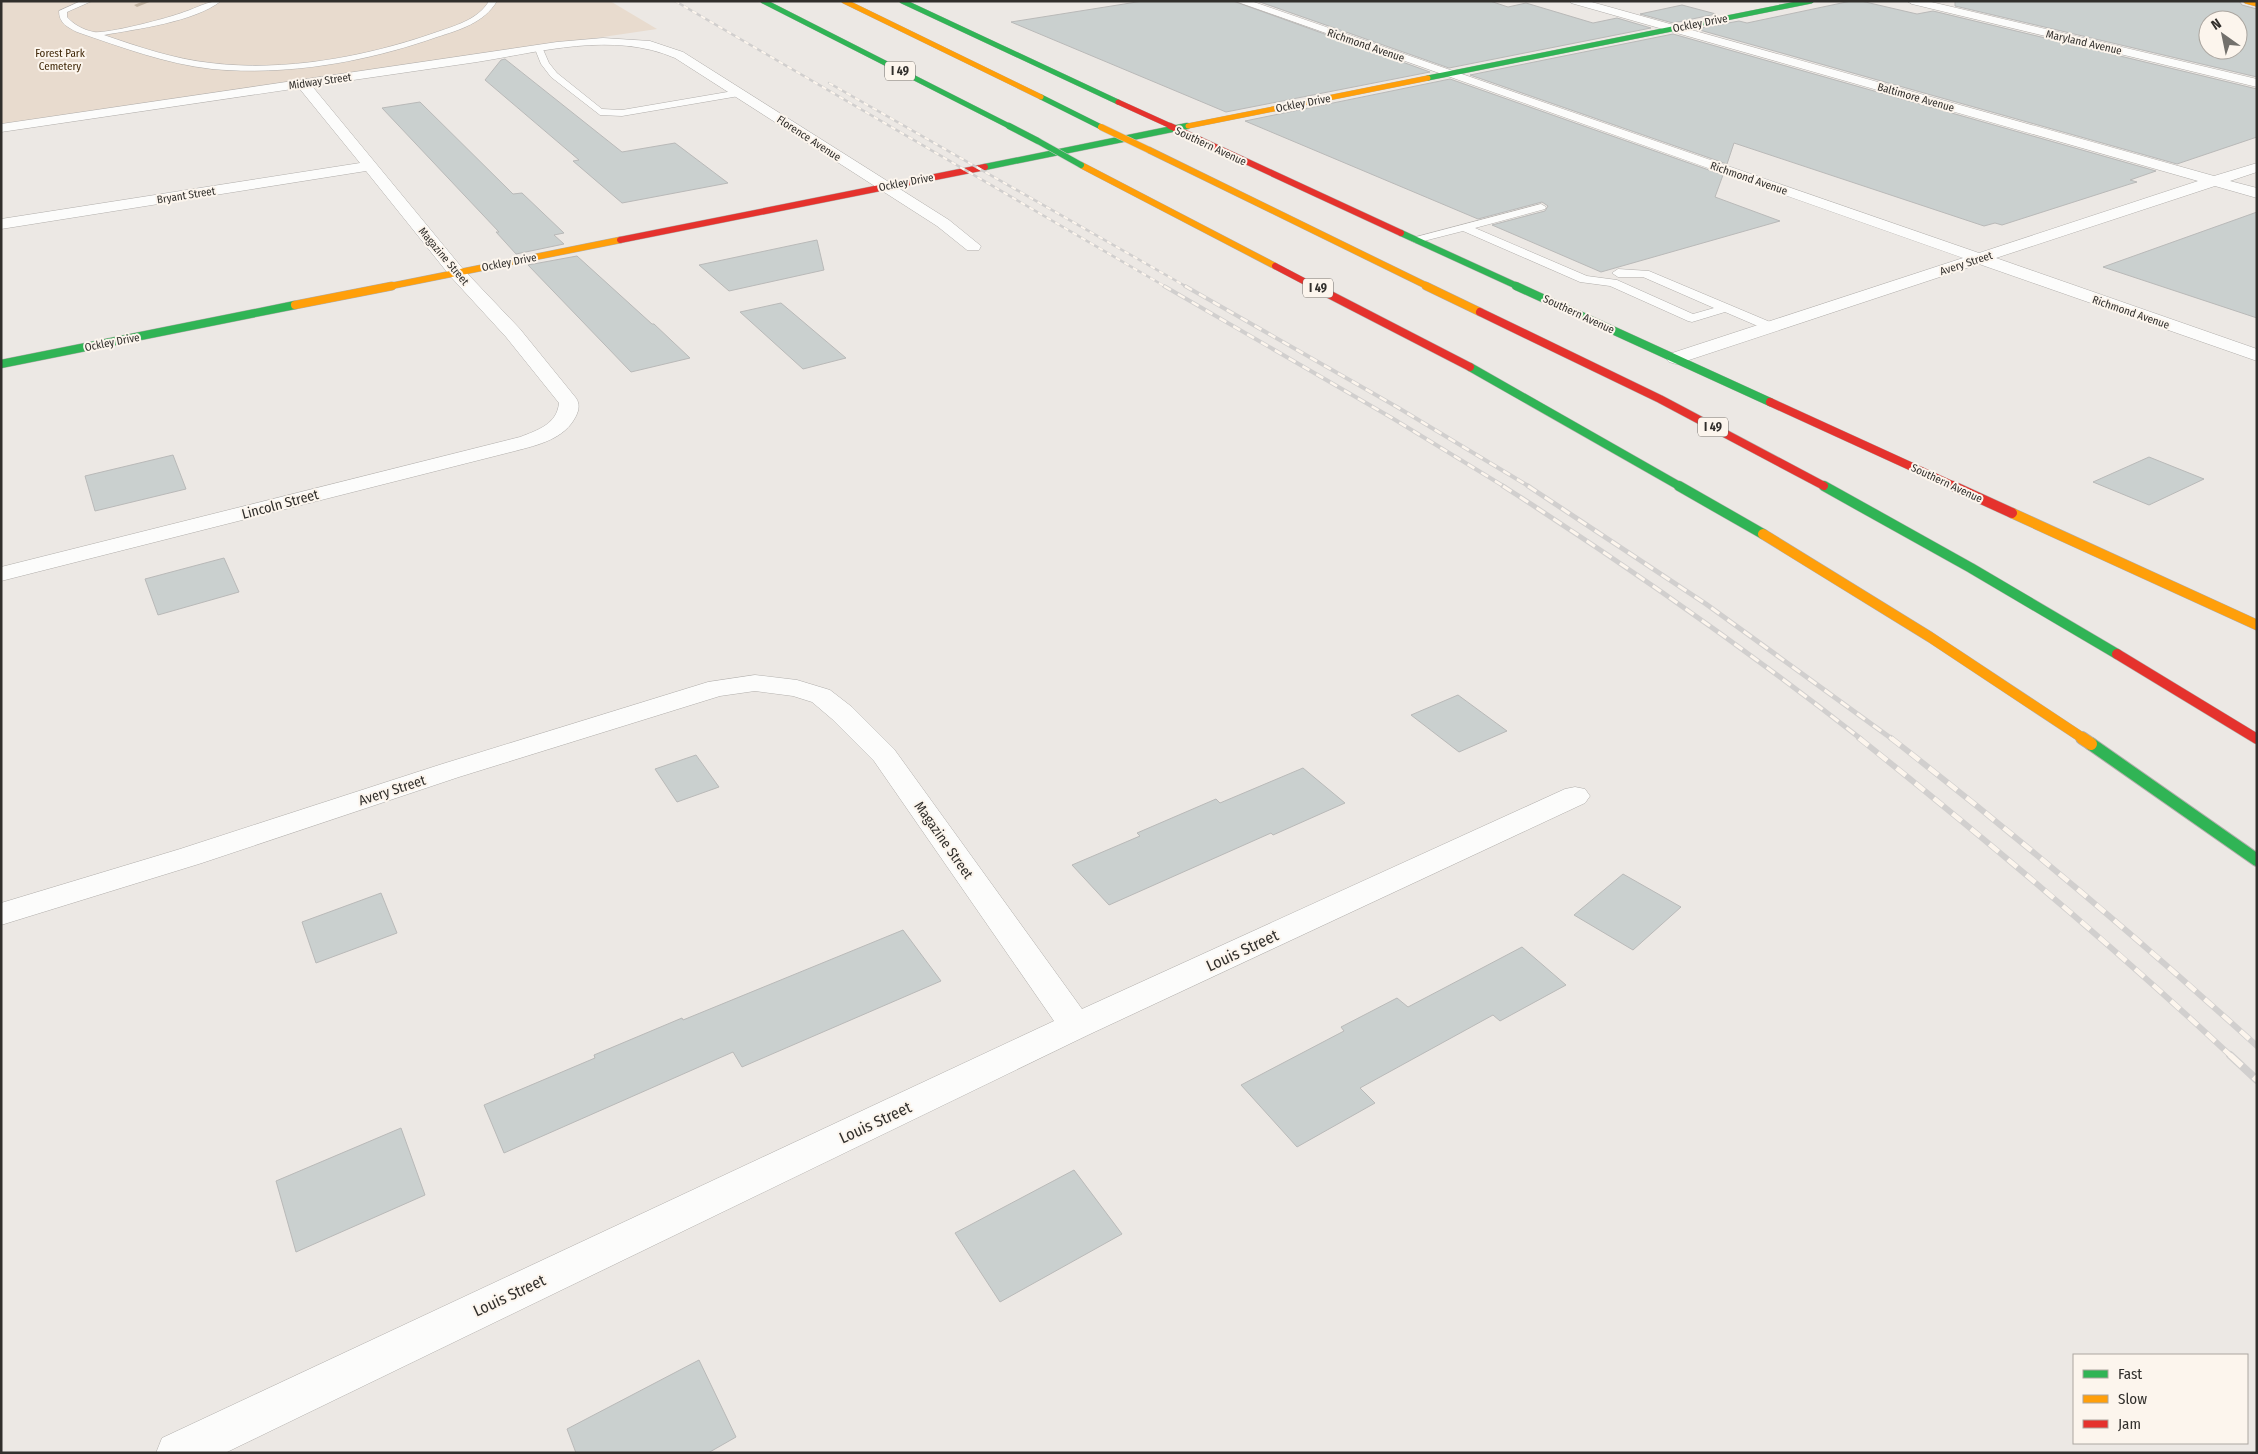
<svg xmlns="http://www.w3.org/2000/svg" width="2258" height="1454" font-family="'Fira Sans Condensed',sans-serif">
<rect width="100%" height="100%" fill="#ece8e4"/>
<path fill="#e8dbce" d="M1,1h609l47,28 -656,97z"/>
<g fill="none" stroke-linecap="round" stroke-linejoin="round">
<path fill="#c3b4a2" fill-rule="evenodd" d="M144,1h8l-15,6 -3,-2z"/>
</g>
<path fill="#cad0cf" stroke="#b9b9b8" fill-rule="evenodd" d="M1143,1h90l197,71 -204,40 -215,-90z
M1257,1h233l18,6 18,-4 67,20 24,-5 34,10 -202,40z
M1851,1h10l56,13 16,-3 324,78v48l-80,27 -481,-135 43,-8 8,2z
M1955,1h284l3,4 15,4v68l-302,-71zM2208,20h30v30h-30z
M1682,5l34,9 -43,9 -33,-9z
M1673,34l483,137 -26,9 7,2 -7,2 -128,41 -7,-2 -11,3 -250,-83 -7,21 -257,-89z
M505,59l117,93 53,-9 53,40 -106,20 -49,-42 6,-1 -94,-80 16,-20z
M1450,79l273,96 -8,22 65,24 -179,51 -109,-47 53,-14 3,-5 -6,-4 -64,17 -233,-98z
M420,102l93,92 9,-1 42,40 -10,2 10,9 -48,10 -20,-22h3l-117,-124z
M2257,212v106l-154,-51z
M817,240l7,30 -95,21 -30,-26z
M577,256l75,68h2l36,34 -59,14 -103,-107z
M781,303l65,55 -43,11 -63,-57z
M173,455l13,34 -91,22 -10,-35z
M2149,457l55,22 -55,26 -56,-23z
M224,558l15,34 -81,23 -13,-36z
M1458,695l49,36 -48,21 -48,-37z
M696,755l23,32 -42,15 -22,-33z
M1303,768l42,35 -72,32 -2,-2 -162,72 -37,-40 68,-29 -3,-3 79,-34 4,4z
M1623,874l58,33 -48,43 -59,-35z
M381,893l16,40 -81,30 -14,-41z
M903,930l38,51 -199,86 -9,-15 -229,101 -20,-48 111,-47 -1,-3 88,-37 1,2z
M1522,947l44,38 -66,36 -7,-6 -133,73 15,15 -78,44 -56,-62 103,-54 -3,-4 56,-29 11,9z
M401,1128l24,67 -129,57 -20,-71z
M1074,1170l48,64 -122,68 -45,-69z
M699,1360l37,77 -28,16h-132l-9,-24z"/>
<g fill="none" stroke-linecap="round" stroke-linejoin="round">
<g stroke="#b1aeab" stroke-width="1">
<path id="lane" d="M81,1h11l-25,11v5c7,8 17,13 27,15 13,2 75,-14 90,-20 13,-4 23,-11 37,-11 -27,21 -84,28 -117,34 35,12 70,24 107,28 73,9 154,-6 223,-30 20,-7 44,-13 55,-32h8c-13,22 -38,29 -60,36 -71,25 -150,39 -225,32 -46,-5 -91,-22 -135,-37 -10,-5 -18,-9 -18,-21z
M536,47h6l7,16 8,10 45,36 20,1 117,-20 5,3 -5,3 -117,20 -22,-1 -49,-38 -10,-13 -6,-15z
M1541,204l5,3 -1,2 -70,19 112,48 30,4 76,34 21,-6 -71,-31h-25l-6,-4 6,-4 31,2 126,53 2,3 -2,3h-8l-42,-18 -33,10 -4,-1 -78,-35 -30,-4 -117,-51 -47,12 -6,-3 2,-2z"/>
</g>
<g stroke="#b1aeab" stroke-width="1">
<path id="street" d="M1235,1h16l728,252 219,-72 -627,-178 -1,-2h18l626,175 43,-13v9l-27,9 27,7v10l-42,-12 -219,72 261,91v12l-278,-97 -296,98 -7,2 -7,-2 -3,-4 3,-4 294,-96z
M1907,1h20l330,78v8l-345,-83z
M603,38l47,3 33,11 266,168 32,26 -2,4h-12l-30,-24 -262,-168c-62,-27 -135,-6 -198,4 -55,8 -110,16 -165,24l151,183 57,60 56,69c4,6 3,12 0,18 -11,23 -38,29 -61,35l-514,130v-14l519,-130c18,-7 37,-13 39,-34l-53,-66 -55,-60 -85,-106 -365,58v-10l359,-56 -61,-75 -298,44v-8l556,-82z
M755,675l42,5 33,10 22,17 42,42 188,260 483,-220 10,-2 10,2 5,7 -5,7 -497,232 -863,418h-69l6,-15 892,-417 -180,-260 -42,-42 -20,-17 -19,-6 -38,-5 -35,5 -261,81 -257,86 -201,62v-22l179,-54 259,-84 269,-83z"/>
</g>
<g stroke="#b1aeab" stroke-width="5.5">
<path id="fast-far4" d="M763,1l248,126
M902,1l216,101
M1428,78l383,-77
M1041,97l60,30
M1181,127l7,-1"/>
</g>
<g stroke="#b1aeab" stroke-width="7">
<path id="fast-far3" d="M1009,126l29,15
M985,167l202,-41
M1401,233l118,54"/>
</g>
<g stroke="#b1aeab" stroke-width="9">
<path id="fast-far2" d="M1516,286l254,116
M1,364l294,-59
M1470,367l211,120
M1824,486l2,1"/>
</g>
<g stroke="#b1aeab" stroke-width="11">
<path id="fast-far1" d="M1679,486l84,48
M1824,486l147,82 146,86"/>
</g>
<g stroke="#b1aeab" stroke-width="14">
<path id="fast" d="M2091,744l166,116"/>
</g>
<g stroke="#b1aeab" stroke-width="5.5">
<path id="slow-far4" d="M844,1l197,96
M2246,1l11,3
M1188,126l240,-48"/>
</g>
<g stroke="#b1aeab" stroke-width="7">
<path id="slow-far3" d="M1149,150l280,137
M1081,165l194,101
M386,287l234,-47"/>
</g>
<g stroke="#b1aeab" stroke-width="9">
<path id="slow-far2" d="M1426,286l54,26
M295,305l97,-19"/>
</g>
<g stroke="#b1aeab" stroke-width="11">
<path id="slow-far1" d="M2012,513l245,112
M1763,534l167,103 154,102"/>
</g>
<g stroke="#b1aeab" stroke-width="14">
<path id="slow" d="M2082,738l9,6"/>
</g>
<g stroke="#b1aeab" stroke-width="5.5">
<path id="jam-far3" d="M1118,102l55,25"/>
</g>
<g stroke="#b1aeab" stroke-width="7">
<path id="jam-far2" d="M1170,126l231,107
M620,240l365,-73
M1275,266l40,21"/>
</g>
<g stroke="#b1aeab" stroke-width="9">
<path id="jam-far1" d="M1313,286l157,81
M1480,312l180,87 164,87
M1770,402l186,85"/>
</g>
<g stroke="#b1aeab" stroke-width="11">
<path id="jam" d="M1953,486l59,27
M2117,654l140,85"/>
</g>
<use href="#lane" fill="#fcfcfb" fill-rule="evenodd"/>
<use href="#street" fill="#fcfcfb" fill-rule="evenodd"/>
<use href="#fast-far4" stroke="#30b455" stroke-width="5"/>
<use href="#fast-far3" stroke="#30b455" stroke-width="6"/>
<use href="#fast-far2" stroke="#30b455" stroke-width="8"/>
<use href="#fast-far1" stroke="#30b455" stroke-width="10"/>
<use href="#fast" stroke="#30b455" stroke-width="12"/>
<use href="#slow-far4" stroke="#ff9f0a" stroke-width="5"/>
<use href="#slow-far3" stroke="#ff9f0a" stroke-width="6"/>
<use href="#slow-far2" stroke="#ff9f0a" stroke-width="8"/>
<use href="#slow-far1" stroke="#ff9f0a" stroke-width="10"/>
<use href="#slow" stroke="#ff9f0a" stroke-width="12"/>
<use href="#jam-far3" stroke="#e5322d" stroke-width="5"/>
<use href="#jam-far2" stroke="#e5322d" stroke-width="6"/>
<use href="#jam-far1" stroke="#e5322d" stroke-width="8"/>
<use href="#jam" stroke="#e5322d" stroke-width="10"/>
<g stroke="#d1cfce" stroke-width="2.5">
<path id="rail-far4" d="M675,1l491,286
M829,83l358,204"/>
</g>
<g stroke="#d1cfce" stroke-width="4">
<path id="rail-far3" d="M1164,286l228,132 113,69
M1185,286l212,121 133,80"/>
</g>
<g stroke="#d1cfce" stroke-width="5">
<path id="rail-far2" d="M1503,486c123,79 243,163 358,253
M1528,486l178,118 186,135"/>
</g>
<g stroke="#d1cfce" stroke-width="6">
<path id="rail-far1" d="M1859,738c128,102 253,207 372,318
M1891,738c126,98 248,201 366,308"/>
</g>
<g stroke="#d1cfce" stroke-width="8">
<path id="rail" d="M2230,1055l27,25"/>
</g>
<use href="#rail-far4" stroke="#fcf5ed" stroke-width="2" stroke-dasharray="5" stroke-linecap="butt"/>
<use href="#rail-far3" stroke="#fcf5ed" stroke-width="2.5" stroke-dasharray="8" stroke-linecap="butt"/>
<use href="#rail-far2" stroke="#fcf5ed" stroke-width="3" stroke-dasharray="10" stroke-linecap="butt"/>
<use href="#rail-far1" stroke="#fcf5ed" stroke-width="4.5" stroke-dasharray="12" stroke-linecap="butt"/>
<use href="#rail" stroke="#fcf5ed" stroke-width="5.5" stroke-dasharray="16" stroke-linecap="butt"/>
<g stroke="#c7c5c3" stroke-width="7" stroke-linecap="butt">
<path id="fast-bridge" d="M1038,141l43,24"/>
</g>
<g stroke="#c7c5c3" stroke-width="7" stroke-linecap="butt">
<path id="slow-bridge" d="M1101,127l48,23"/>
</g>
<use href="#fast-bridge" stroke="#30b455" stroke-width="6"/>
<use href="#slow-bridge" stroke="#ff9f0a" stroke-width="6"/>
</g>
<g text-anchor="middle" stroke-width="4" stroke-linejoin="round" paint-order="stroke">
<g font-size="11" fill="#312f2c" stroke="#fcf5ed">
<text transform="translate(1700 23) rotate(-11)" y="4">Ockley Drive</text>
<text transform="translate(2084 42) rotate(13)" y="4">Maryland Avenue</text>
<text transform="translate(1366 45) rotate(19)" y="4">Richmond Avenue</text>
<text transform="translate(320 81) rotate(-8)" y="4">Midway Street</text>
<text transform="translate(1916 97) rotate(16)" y="4">Baltimore Avenue</text>
<text transform="translate(1303 103) rotate(-11)" y="4">Ockley Drive</text>
<text transform="translate(809 138) rotate(33)" y="4">Florence Avenue</text>
<text transform="translate(1211 146) rotate(25)" y="4">Southern Avenue</text>
<text transform="translate(1749 178) rotate(19)" y="4">Richmond Avenue</text>
<text transform="translate(906 182) rotate(-11)" y="4">Ockley Drive</text>
<text transform="translate(186 195) rotate(-9)" y="4">Bryant Street</text>
<text transform="translate(444 256) rotate(50)" y="4">Magazine Street</text>
<text transform="translate(509 262) rotate(-11)" y="4">Ockley Drive</text>
<text transform="translate(1966 263) rotate(-18)" y="4">Avery Street</text>
<text transform="translate(2131 312) rotate(19)" y="4">Richmond Avenue</text>
<text transform="translate(1579 314) rotate(25)" y="4">Southern Avenue</text>
<text transform="translate(112 342) rotate(-11)" y="4">Ockley Drive</text>
<text transform="translate(1947 483) rotate(25)" y="4">Southern Avenue</text>
</g>
<g font-size="11" fill="#3f2707" stroke="#fcf5ed">
<text x="60" y="57">Forest Park<tspan x="60" dy="13">Cemetery</tspan></text>
</g>
<g fill="#fcf5ed" stroke="#6e6a66" stroke-width="1">
<rect x="885" y="61.5" width="30" height="19" rx="4"/>
<rect x="1303" y="278.5" width="30" height="19" rx="4"/>
<rect x="1698" y="417.5" width="30" height="19" rx="4"/>
</g>
<g font-size="12" font-weight="bold" fill="#312f2c">
<text x="900" y="75">I 49</text>
<text x="1318" y="292">I 49</text>
<text x="1713" y="431">I 49</text>
</g>
<g font-size="14" fill="#312f2c" stroke="#fcf5ed">
<text transform="translate(280 504) rotate(-15)" y="5">Lincoln Street</text>
<text transform="translate(392 790) rotate(-18)" y="5">Avery Street</text>
<text transform="translate(944 840) rotate(55)" y="5">Magazine Street</text>
</g>
<g font-size="16" fill="#312f2c" stroke="#fcf5ed">
<text transform="translate(1242 950) rotate(-25)" y="6">Louis Street</text>
<text transform="translate(875 1122) rotate(-25)" y="6">Louis Street</text>
<text transform="translate(509 1295) rotate(-25)" y="6">Louis Street</text>
</g>
</g>
<rect width="2258" height="1454" fill="none" stroke="#312f2c" stroke-width="5"/>
<rect x="2073" y="1354" width="175" height="90" fill="#fcf5ed" stroke="#aba6a0"/>
<rect x="2083" y="1370" width="25" height="8" fill="#30b455" stroke="#aba6a0"/>
<text x="2118" y="1379" font-size="15" fill="#312f2c">Fast</text>
<rect x="2083" y="1395" width="25" height="8" fill="#ff9f0a" stroke="#aba6a0"/>
<text x="2118" y="1404" font-size="15" fill="#312f2c">Slow</text>
<rect x="2083" y="1420" width="25" height="8" fill="#e5322d" stroke="#aba6a0"/>
<text x="2118" y="1429" font-size="15" fill="#312f2c">Jam</text>
<g transform="translate(2223 35) rotate(327)"><circle r="24" fill="#fcf5ed" stroke="#aba6a0"/>
<path d="M0-4L9 19L0 12L-9 19Z" fill="#72706c"/>
<text y="-8" font-size="14" font-weight="bold" text-anchor="middle" fill="#312f2c">N</text>
</g>
</svg>
